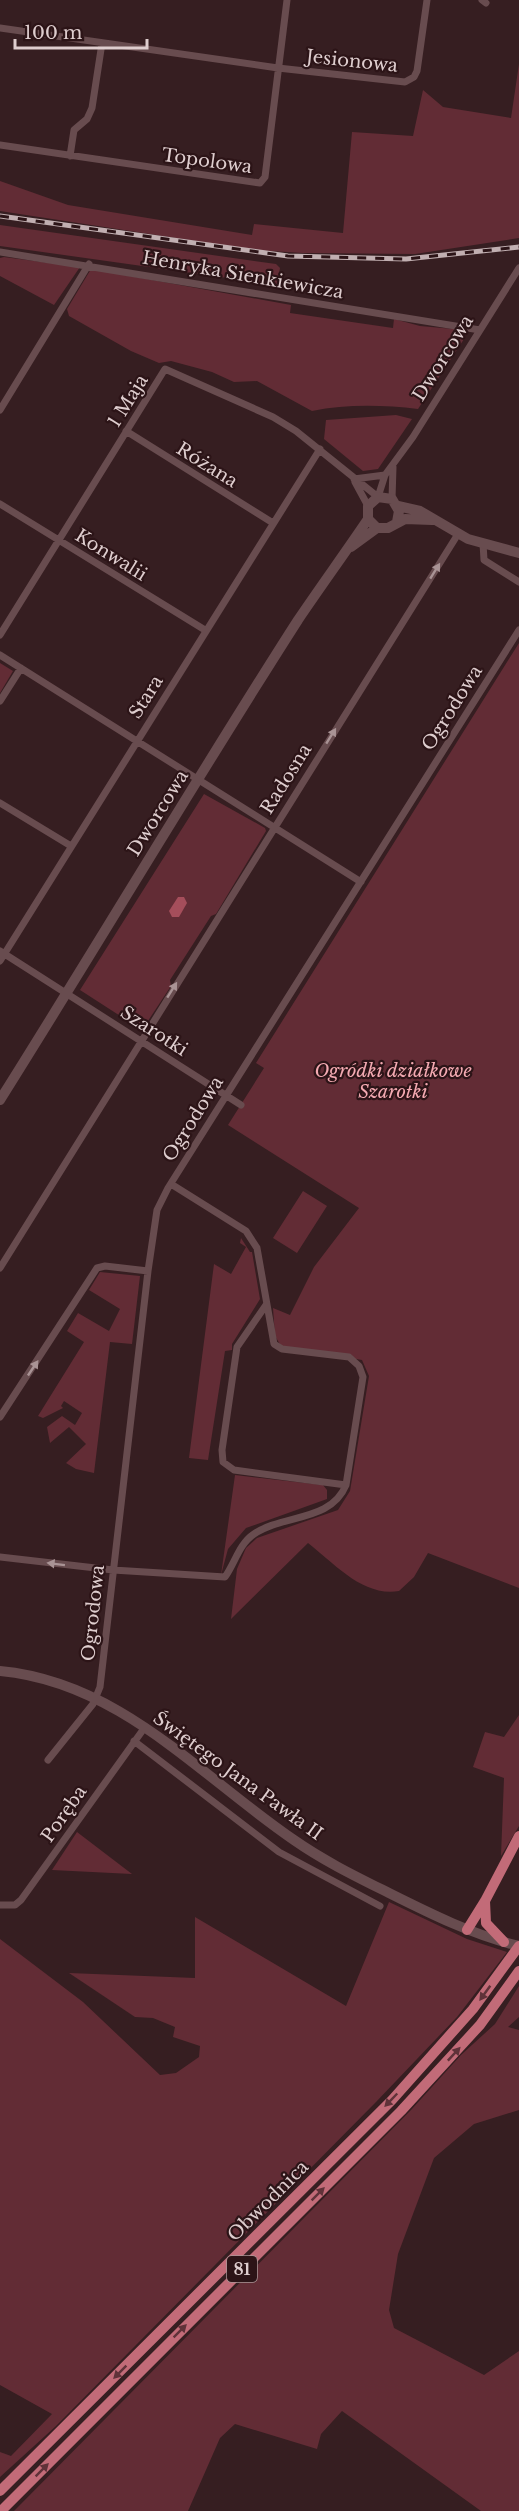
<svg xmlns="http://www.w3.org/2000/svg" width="519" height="2511" font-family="'Libre Baskerville',serif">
<rect width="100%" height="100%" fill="#361e21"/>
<path fill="#622c35" d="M519,64v174l-104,16 -112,-1 -49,-3 -254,-39v-30l68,24 184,30 2,-11 89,9 9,-101 61,4 10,-46 20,17 68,11z
M0,225l276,39 4,4 -3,17 -277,-39z
M4,257l76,10 -26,38 -54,-29v-18z
M91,269l200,36 -1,8 103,15 1,-9 26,7 45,4 -1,9 -46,70c-35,-4 -72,-5 -106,2l-55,-30 -23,1 -22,-10 -41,-11 -12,2 -28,-12 -62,-35 -2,-7z
M396,415l16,4 -34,50 -15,2 -39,-32 2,-19z
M519,643v945l-91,-35 -14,24 -15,14c-36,6 -64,-27 -91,-48l-77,76 6,-50 9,-21 11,-10 81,-28 12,-19 19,-115 -7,-16 -81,-14 -6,-10 -2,-28 17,7 24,-48 45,-59 -131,-83 36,-57 -8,-5z
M0,663l13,8 -13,22z
M204,794l61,34 1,3 -50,83 -5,2 -41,64 1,6 -29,44 -62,-40z
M303,1191l24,15 -30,47 -24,-15z
M241,1238l9,14h2l8,47 -28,45v6l-7,1 -17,109 -19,-2 25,-194 17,10 15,-27 -6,-4z
M100,1272l40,4 -8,68 -22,-2 -16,131 -18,-4 -10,-6 20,-19 -17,-17 -19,16 -3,-16 15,-11 13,9 7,-12 -18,-12 -3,5 2,2 -20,10 -5,-2 46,-74 -17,-11 11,-18 31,18 11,-22 -31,-19z
M235,1475l88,10 4,5v9l-81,29 -18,21 -7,26z
M519,1715v111l-18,30 3,-78 -31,-11 12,-35 19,5z
M77,1832l55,42 -80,-4z
M389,1902l78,37 40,13 -50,65 -81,85 -320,324 -56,51v-25l11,4 41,-42 -52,-29v-446l83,63 77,73 16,-2 23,-16 1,-11 -27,-9 2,-10 -22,-9 -18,-1 -66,-44 126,5v-61l151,89z
M519,1986v31l-11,10 11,3v80l-45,14 -40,34 -36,96 -9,56 5,18 90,47 35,-24v160h-38l-139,-100 -21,23 -4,15 -82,-25 -15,14 -32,73h-174l397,-401 50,-55 34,-31z"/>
<path fill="#a54e5b" d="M178,897h6l3,6 -8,14h-7l-3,-6z"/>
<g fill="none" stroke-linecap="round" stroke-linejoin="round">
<path stroke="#684c4f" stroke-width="7" d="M482,0l4,3
M0,28l278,40 127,14 9,-5 3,-6 10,-71
M0,145l260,38 5,-6 22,-177
M70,156l4,-26 13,-11 5,-11 10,-65
M0,252l480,78
M0,410l89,-146
M126,431l147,92
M354,479l31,-4
M355,482l13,24
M392,499l1,-32
M0,504l205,126
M483,543l1,17 35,22
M0,635l165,-266 108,48 23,14 82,66 7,-22 28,-38 106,-169
M0,655l361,227
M0,701l21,-33
M0,803l71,43
M0,951l241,154
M0,961l320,-512
M0,1268l458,-734
M266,1305l-29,42 -15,103 1,12 11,8 112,15
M0,1417l97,-149 8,-2 43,5
M0,1557l113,13 112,7c10,-14 14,-33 29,-43 29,-20 77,-12 92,-49l17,-108 -4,-11 -10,-9 -67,-8 -8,-5 -17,-96 -11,-17 -75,-47
M134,1741l145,111 101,54
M48,1760l45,-56 7,-17 48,-416 9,-61 11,-22 351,-558
M0,1905h15l6,-5 124,-173"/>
<path stroke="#684c4f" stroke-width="10" d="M398,506l22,5 48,28 51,14
M397,522l2,-11 -7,-12 -14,-2 -10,9v13l9,9h11l17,-9 27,1
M351,547l26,-19
M0,1100c100,-159 196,-321 298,-480 23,-34 47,-67 70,-101
M0,1671c120,11 200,105 294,169 30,21 63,37 95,53 42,21 84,42 130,53"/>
<path stroke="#c26b78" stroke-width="10" d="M485,1901l1,22 18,19
M467,1930l18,-29 34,-65
M0,2491l392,-391 81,-91 46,-63
M1,2511l400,-400 79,-86 39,-54"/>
<g stroke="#c1afb1" stroke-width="5">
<path id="rail" d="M0,216l288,40 118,3 113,-12"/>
</g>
<use href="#rail" stroke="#2c1417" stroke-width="3" stroke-dasharray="9" stroke-linecap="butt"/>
</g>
<defs><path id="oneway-solid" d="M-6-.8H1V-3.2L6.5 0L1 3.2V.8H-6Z" transform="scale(1.5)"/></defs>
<g fill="#a99395">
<use href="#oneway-solid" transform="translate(435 571) rotate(-58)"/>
<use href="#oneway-solid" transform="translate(331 736) rotate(-58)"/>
<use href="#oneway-solid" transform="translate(172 990) rotate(-58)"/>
<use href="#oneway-solid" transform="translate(33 1368) rotate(-56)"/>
<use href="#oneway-solid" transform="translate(56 1564) rotate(-173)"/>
</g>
<g fill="#603239">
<use href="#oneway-solid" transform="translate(485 1993) rotate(126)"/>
<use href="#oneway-solid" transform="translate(454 2054) rotate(-47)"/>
<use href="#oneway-solid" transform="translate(391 2100) rotate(134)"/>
<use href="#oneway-solid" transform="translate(318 2194) rotate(-45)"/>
<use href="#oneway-solid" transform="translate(180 2331) rotate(-45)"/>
<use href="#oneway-solid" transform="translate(120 2372) rotate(135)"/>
<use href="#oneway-solid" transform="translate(42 2470) rotate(-45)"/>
</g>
<g text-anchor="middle" stroke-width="4.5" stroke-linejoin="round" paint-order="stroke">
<rect fill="#2c1417" stroke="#a99697" stroke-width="1.5" x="227" y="2256" width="30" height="26" rx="4.5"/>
<g font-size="16" font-weight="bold" fill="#decdce">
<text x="242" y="2275">81</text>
</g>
<g font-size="18" fill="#decdce" stroke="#2c1417">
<text transform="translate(352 61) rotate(6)" y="6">Jesionowa</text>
<text transform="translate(207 161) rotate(8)" y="6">Topolowa</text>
<text transform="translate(243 275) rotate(10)" y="6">Henryka Sienkiewicza</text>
<text transform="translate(443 358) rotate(-58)" y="6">Dworcowa</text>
<text transform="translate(128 401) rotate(-58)" y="6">1 Maja</text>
<text transform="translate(207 465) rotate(32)" y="6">Różana</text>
<text transform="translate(111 555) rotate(32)" y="6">Konwalii</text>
<text transform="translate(146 697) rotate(-58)" y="6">Stara</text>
<text transform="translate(452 708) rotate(-58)" y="6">Ogrodowa</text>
<text transform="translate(286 779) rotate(-58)" y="6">Radosna</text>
<text transform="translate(158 813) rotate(-58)" y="6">Dworcowa</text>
<text transform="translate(154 1031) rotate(33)" y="6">Szarotki</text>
<text transform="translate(193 1119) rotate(-58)" y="6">Ogrodowa</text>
<text transform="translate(93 1613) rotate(-84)" y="6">Ogrodowa</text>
<text transform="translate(238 1776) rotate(36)" y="6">Świętego Jana Pawła II</text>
<text transform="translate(64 1814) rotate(-55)" y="6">Poręba</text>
<text transform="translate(268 2201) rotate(-45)" y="6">Obwodnica</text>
</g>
<g font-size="18" font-style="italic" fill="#f4aab2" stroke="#2c1417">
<text x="393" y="1077">Ogródki działkowe<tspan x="393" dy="21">Szarotki</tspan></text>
</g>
</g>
<path d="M15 39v9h132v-9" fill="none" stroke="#decdce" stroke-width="3"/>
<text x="24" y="39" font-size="18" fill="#decdce" stroke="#2c1417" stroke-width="4.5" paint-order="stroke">100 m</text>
</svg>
